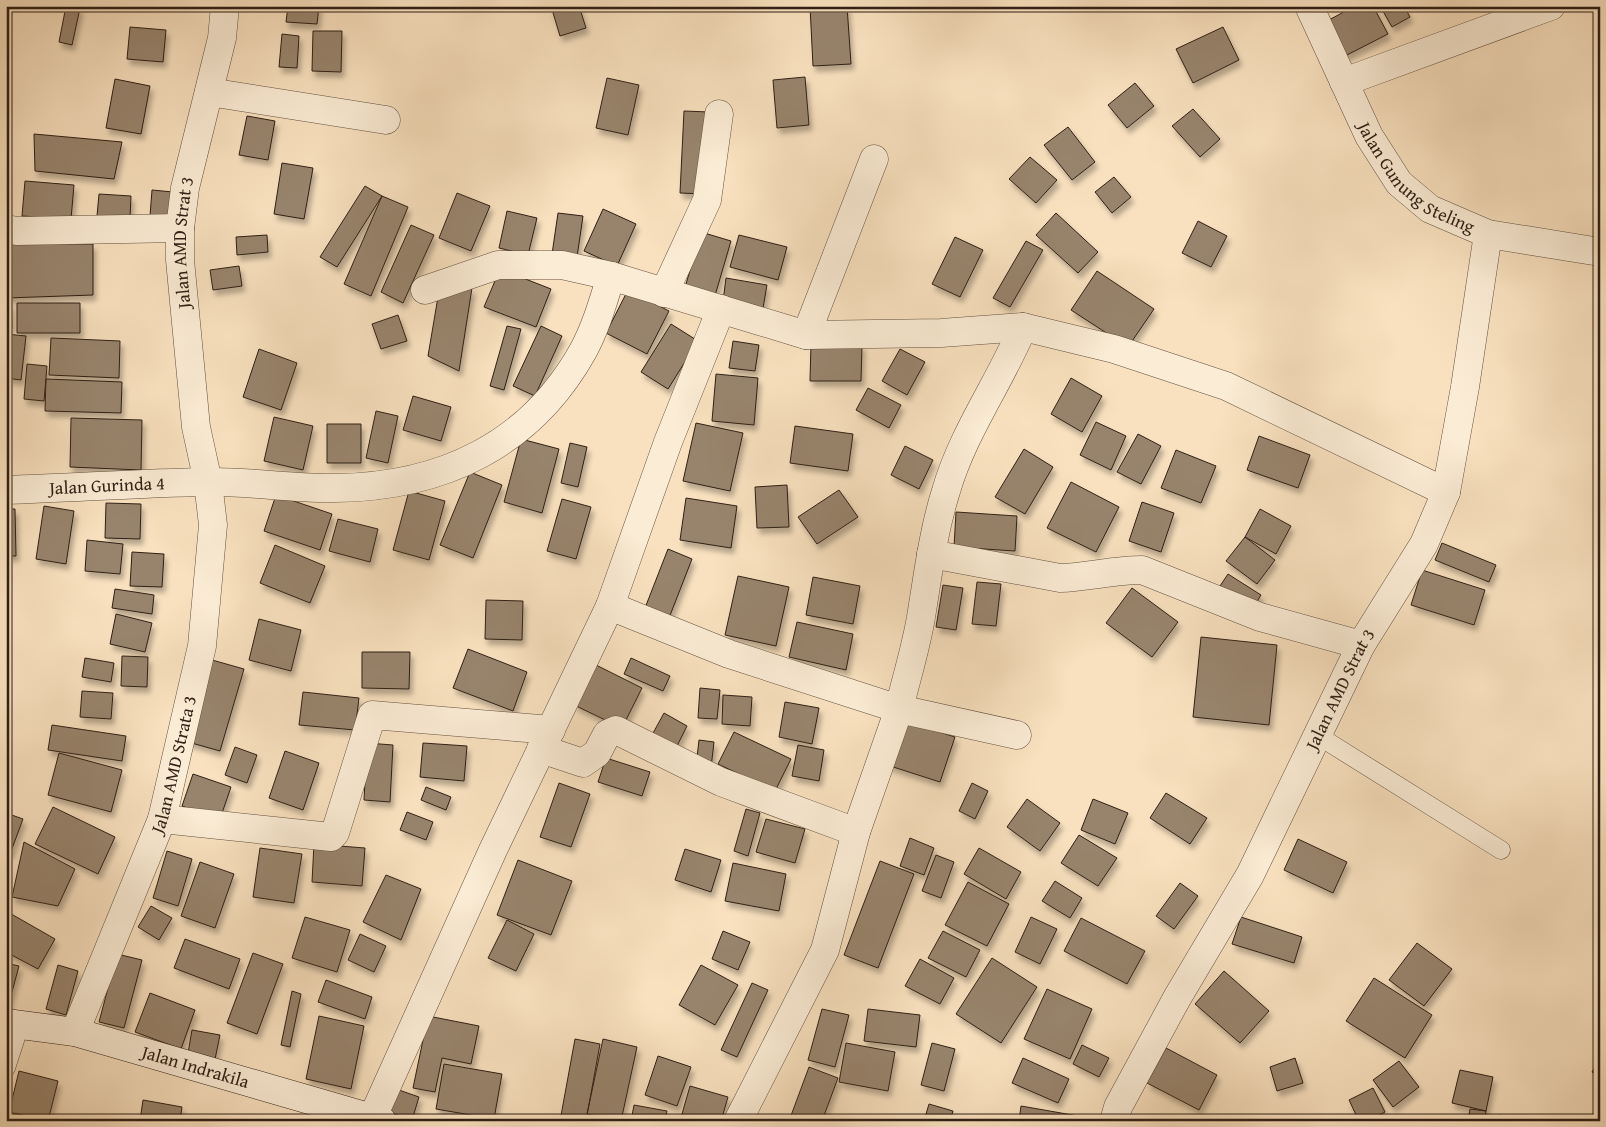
<svg xmlns="http://www.w3.org/2000/svg" width="1606" height="1127" font-family="'Gentium Book Plus',serif">
<defs>
<filter id="shadow"><feDropShadow dx="3" dy="5.5" stdDeviation="2.5" flood-color="#0004"/></filter>
</defs>
<rect width="100%" height="100%" fill="#f9e1bf"/>
<filter id="stains"><feTurbulence type="fractalNoise" baseFrequency=".004" numOctaves="4"/><feColorMatrix values="0 0 0 0 .2 0 0 0 0 .09 0 0 0 0 .02 0 0 0 .5 -.17"/></filter>
<radialGradient id="worn" r=".72"><stop offset=".6" stop-color="#630" stop-opacity="0"/><stop offset="1" stop-color="#630" stop-opacity=".3"/></radialGradient>
<path fill="#98846d" stroke="#2f1f15" filter="url(#shadow)" d="M66,6l14,2 -8,37 -13,-3z
M288,6h31l-2,18 -31,-2z
M551,6h28l7,22 -26,8z
M810,6h37l4,58 -38,2z
M1355,6h18l15,28 -43,22 -18,-35z
M1380,6h24l6,11 -18,10z
M130,27l36,3 -3,32 -36,-3z
M1223,27l16,33 -46,23 -17,-34z
M313,31h29l-1,41 -29,-1z
M282,34l17,2 -2,32 -18,-1z
M805,77l4,48 -32,3 -4,-48z
M607,78l32,7 -11,50 -32,-7z
M115,79l35,7 -9,48 -35,-6z
M1135,83l19,23 -27,22 -19,-23z
M1193,109l27,30 -20,18 -28,-31z
M684,111l25,1 -4,82 -25,-1z
M247,116l28,5 -7,39 -29,-5z
M1068,127l27,35 -23,18 -28,-35z
M34,134l88,8 -8,37 -79,-8z
M1030,157l27,23 -21,23 -27,-24z
M282,163l31,5 -9,51 -30,-5z
M1114,177l17,20 -19,16 -17,-21z
M25,181l49,4 -3,34 -49,-3z
M365,186l17,10 -45,71 -17,-10z
M152,190l21,2 -2,26 -21,-2z
M457,193l33,13 -19,45 -32,-13z
M99,194l32,2 -1,22 -33,-2z
M382,196l26,11 -37,89 -27,-12z
M603,209l33,15 -19,42 -33,-15z
M507,211l30,7 -9,37 -29,-7z
M558,213l25,3 -7,48 -25,-3z
M1056,213l42,39 -20,21 -42,-38z
M1198,221l29,15 -16,31 -29,-14z
M411,225l23,10 -31,68 -22,-11z
M701,232l30,9 -17,58 -30,-8z
M267,235l1,17 -31,3 -1,-18z
M739,235l48,12 -9,33 -48,-13z
M955,237l28,13 -23,47 -28,-13z
M1026,241l17,9 -33,57 -17,-9z
M6,243l87,1v51l-87,3z
M239,266l3,20 -29,4 -3,-20z
M500,269l51,20 -15,38 -52,-20z
M1097,271l57,38 -26,38 -57,-37z
M726,278l41,7 -4,23 -40,-7z
M472,288l-13,83 -31,-15 11,-65z
M628,290l41,21 -22,43 -41,-21z
M6,303h5l1,24h-6z
M17,303h63v30h-63z
M398,315l9,26 -26,8 -9,-25z
M671,324l27,17 -30,48 -27,-17z
M507,326l14,3 -17,61 -14,-4z
M541,326l21,10 -27,60 -22,-10z
M6,334l20,2 -5,44 -15,-2z
M51,338l69,3 -1,37 -70,-3z
M733,341l26,4 -4,26 -26,-3z
M811,344l51,1 -1,36h-51z
M259,349l38,14 -16,47 -38,-13z
M900,349l25,13 -18,33 -25,-14z
M27,364l20,2 -3,35 -20,-2z
M716,374l42,4 -4,47 -42,-4z
M1071,378l31,18 -20,36 -31,-18z
M46,379l76,3 -1,31 -76,-2z
M868,388l33,17 -12,23 -33,-18z
M413,396l38,11 -10,34 -38,-11z
M376,411l22,5 -10,47 -22,-5z
M274,417l39,9 -10,44 -39,-9z
M71,418l71,2 -1,50 -71,-3z
M1096,422l30,14 -15,34 -31,-15z
M696,423l47,10 -13,58 -47,-10z
M327,424h34v39h-34z
M795,426l58,8 -5,37 -58,-8z
M1138,434l23,12 -20,38 -24,-12z
M1259,436l51,19 -12,33 -51,-18z
M521,439l38,10 -17,64 -38,-11z
M570,443l17,4 -9,40 -17,-4z
M905,446l28,14 -14,29 -28,-14z
M1024,449l29,18 -28,47 -30,-17z
M1176,450l40,16 -15,37 -40,-15z
M470,472l32,13 -29,73 -33,-13z
M1071,482l48,25 -23,45 -49,-24z
M787,485l2,42 -32,1 -2,-41z
M839,490l19,27 -41,27 -19,-27z
M409,491l36,10 -16,59 -36,-10z
M276,495l56,19 -12,36 -56,-19z
M686,498l51,8 -6,42 -51,-8z
M562,499l29,8 -15,52 -29,-8z
M1142,502l32,11 -13,39 -32,-11z
M106,503l35,1 -1,35 -35,-1z
M44,506l30,5 -8,53 -30,-5z
M6,509h9l1,47h-10z
M1260,509l31,17 -15,28 -31,-17z
M956,512l61,4 -2,35 -61,-4z
M338,519l40,10 -8,33 -41,-11z
M1245,537l30,23 -18,24 -31,-23z
M87,540l36,4 -3,30 -35,-3z
M1442,543l54,22 -7,17 -54,-22z
M275,545l50,21 -15,37 -50,-20z
M668,549l24,10 -23,59 -24,-10z
M132,552l32,2 -2,33 -32,-1z
M1422,570l63,20 -11,35 -63,-20z
M1228,574l33,21 -11,18 -34,-21z
M738,576l51,11 -13,59 -51,-11z
M813,577l47,9 -7,38 -47,-9z
M977,582l24,2 -5,42 -24,-2z
M943,585l20,3 -7,42 -20,-3z
M1132,588l46,34 -26,35 -46,-34z
M115,589l39,6 -2,19 -40,-6z
M486,600l37,1 -1,39 -37,-1z
M116,614l36,9 -7,29 -35,-8z
M259,619l42,11 -10,41 -42,-11z
M797,622l56,12 -7,36 -57,-13z
M1201,637l76,8 -8,80 -76,-8z
M468,649l59,23 -14,39 -60,-23z
M362,652h48l-1,37 -47,-1z
M122,656l26,1 -1,30 -26,-1z
M85,658l29,5 -3,19 -29,-5z
M631,658l39,18 -7,15 -39,-17z
M212,660l32,9 -24,82 -32,-9z
M594,664l48,24 -20,40 -48,-23z
M700,688l20,2 -3,29 -19,-1z
M82,691l31,2 -2,26 -31,-2z
M303,692l56,6 -4,32 -56,-5z
M723,695l29,2 -2,29 -28,-2z
M785,702l34,6 -7,36 -33,-7z
M664,713l23,13 -11,22 -24,-13z
M902,720l53,17 -15,45 -53,-17z
M52,725l74,11 -4,25 -74,-11z
M734,732l57,27 -16,32 -57,-27z
M699,740l15,2 -3,26 -15,-2z
M367,743l26,2 -3,57 -26,-2z
M423,743l44,3 -3,35 -44,-4z
M798,745l26,5 -5,31 -27,-5z
M235,747l22,8 -10,28 -22,-8z
M285,751l34,12 -16,47 -34,-12z
M59,753l63,17 -11,42 -63,-17z
M606,758l44,14 -8,24 -44,-14z
M193,774l38,13 -11,32 -38,-13z
M559,783l31,11 -19,53 -31,-10z
M972,783l16,8 -13,28 -16,-8z
M426,787l25,10 -5,13 -25,-10z
M1166,793l41,25 -17,26 -40,-26z
M1027,799l33,24 -20,28 -33,-24z
M1093,799l35,14 -13,31 -34,-14z
M53,807l62,30 -17,37 -63,-30z
M746,809l14,4 -12,43 -14,-5z
M407,812l26,10 -7,18 -26,-10z
M6,813l17,6 -13,35 -4,-1z
M766,819l39,10 -10,34 -39,-11z
M1079,835l38,23 -19,28 -37,-23z
M910,838l24,10 -10,27 -24,-9z
M1298,839l49,23 -14,31 -49,-23z
M24,842l51,27 -17,37 -46,-9z
M314,844l51,4 -3,38 -50,-4z
M260,848l42,6 -8,49 -41,-6z
M979,848l42,24 -15,27 -42,-25z
M685,849l36,11 -10,32 -36,-12z
M167,851l25,8 -14,47 -25,-8z
M936,855l18,7 -13,36 -19,-7z
M518,860l54,21 -21,54 -54,-20z
M880,861l34,13 -36,94 -34,-13z
M200,862l34,12 -19,54 -34,-12z
M733,863l53,11 -7,37 -54,-10z
M386,875l35,14 -20,51 -38,-18z
M1055,881l27,17 -12,20 -28,-17z
M968,882l41,22 -22,42 -42,-21z
M1180,883l18,13 -24,33 -18,-13z
M151,906l21,12 -13,22 -21,-13z
M6,911l49,28 -17,30 -32,-17z
M305,917l45,13 -13,42 -45,-14z
M1031,917l26,12 -17,35 -25,-12z
M1241,917l61,20 -8,26 -62,-19z
M1081,918l64,33 -18,33 -63,-33z
M507,920l27,14 -18,37 -28,-13z
M723,931l27,11 -12,28 -26,-11z
M943,931l37,19 -14,27 -38,-19z
M360,934l26,12 -12,26 -26,-12z
M185,939l55,20 -11,30 -55,-21z
M1417,943l35,26 -28,37 -35,-26z
M253,953l30,11 -26,70 -30,-11z
M117,954l25,6 -18,68 -25,-6z
M992,958l45,29 -36,56 -45,-29z
M920,959l34,19 -14,26 -35,-18z
M6,963l13,3 -13,48z
M58,965l20,6 -12,44 -20,-6z
M701,965l37,20 -23,40 -36,-20z
M1224,971l45,40 -29,32 -45,-39z
M1374,978l58,37 -27,43 -59,-37z
M326,980l46,17 -7,22 -47,-17z
M752,983l16,7 -31,67 -16,-7z
M1047,989l45,20 -22,50 -46,-20z
M292,991l9,3 -11,53 -9,-2z
M150,993l45,17 -14,39 -46,-17z
M822,1009l27,6 -14,52 -27,-7z
M868,1009l52,6 -4,32 -52,-6z
M319,1016l45,10 -13,63 -45,-10z
M428,1016l51,10 -8,38 -29,-6 -7,34 -22,-4z
M192,1030l28,5 -6,29 -27,-5z
M575,1039l25,5 -14,77h-26z
M603,1039l34,8 -16,74 -34,-7z
M846,1043l49,9 -7,39 -49,-9z
M932,1043l23,6 -11,42 -23,-6z
M1082,1045l27,13 -10,19 -26,-13z
M1166,1048l51,27 -18,35 -52,-27z
M658,1056l33,11 -14,39 -32,-11z
M1023,1058l46,21 -11,24 -46,-20z
M1295,1058l8,25 -26,8 -7,-24z
M1600,1059v18l-8,-5z
M1399,1061l20,26 -26,20 -20,-27z
M444,1064l58,10 -8,45 -58,-10z
M809,1067l29,11 -16,43h-33z
M1460,1070l33,7 -7,34 -34,-8z
M19,1071l39,10 -10,40 -39,-9z
M690,1086l38,11 -7,24h-41z
M1373,1088l12,24 -17,9h-9l-10,-21z
M396,1089l23,8 -7,23 -23,-8z
M143,1100l39,7 -2,14h-40z
M929,1104l24,7 -3,10h-26z
M634,1105l33,6 -2,10h-34z
M1021,1106l63,11v4h-65z
M1600,1107v14h-9l-2,-2z
M1470,1109l16,2 -1,10h-17z
M1498,1115l19,3v3h-19z"/>
<g fill="none" stroke-linecap="round" stroke-linejoin="round">
<g stroke="#625040" stroke-width="19">
<path id="lane" d="M1317,735l184,115
M6,1068l14,-43"/>
</g>
<g stroke="#625040" stroke-width="29">
<g id="street">
<path id="s1" d="M1309,6l60,130 30,47 31,26 58,25 112,18"/>
<path d="M1344,82l207,-76"/>
<path d="M209,92l177,28"/>
<path d="M6,229l11,2 163,-3"/>
<path d="M425,290l73,-25h64l49,11 195,59 135,-2 82,-6 91,22 112,37 220,106"/>
<path d="M664,293l43,-93 12,-86"/>
<path d="M806,335l68,-176"/>
<path id="s2" d="M6,490c67,-2 134,-7 201,-8 42,-1 85,7 128,6 106,-1 195,-42 248,-137 13,-24 20,-49 28,-75"/>
<path d="M931,554l129,24c28,-1 54,-8 82,-8l118,47 101,28"/>
<path d="M610,606l119,48 170,55c7,-30 17,-61 22,-92 7,-42 12,-85 25,-126 17,-59 54,-109 77,-164"/>
<path d="M541,749l42,14 14,-10 10,-19 9,-4 105,52 135,50"/>
<path d="M162,819l169,18 4,-4 37,-118 179,15"/>
<path id="s3" d="M75,1032l87,-213 40,-173 11,-121 -5,-43 -12,-55 -16,-167v-32l5,-40 37,-150 3,-32"/>
<path d="M371,1121l122,-271 117,-244 58,-164 53,-133"/>
<path d="M738,1121l87,-171 31,-118 43,-123 118,26"/>
<path id="s4" d="M1114,1121l4,-14 59,-109 73,-123 111,-230 63,-101 22,-52 19,-105 23,-153"/>
</g>
</g>
<g stroke="#2f1f15" stroke-width="29">
<g id="secondary">
<path id="s5" d="M6,1023l69,9 307,89"/>
</g>
</g>
<use href="#lane" stroke="#fbecd5" stroke-width="18"/>
<use href="#street" stroke="#fbecd5" stroke-width="28"/>
<use href="#secondary" stroke="#fbecd5" stroke-width="28"/>
</g>
<g text-anchor="middle" stroke-width="5" stroke-linejoin="round" paint-order="stroke">
<g font-size="18" fill="#2f1f15" stroke="#fbecd5">
<text dy="6" stroke="none"><textPath href="#s1" startOffset="208">Jalan Gunung Steling</textPath></text>
<text dy="6" stroke="none"><textPath href="#s3" startOffset="814">Jalan AMD Strat 3</textPath></text>
<text dy="6" stroke="none"><textPath href="#s2" startOffset="101">Jalan Gurinda 4</textPath></text>
<text dy="6" stroke="none"><textPath href="#s4" startOffset="488">Jalan AMD Strat 3</textPath></text>
<text dy="6" stroke="none"><textPath href="#s3" startOffset="286">Jalan AMD Strata 3</textPath></text>
<text dy="6" stroke="none"><textPath href="#s5" startOffset="195">Jalan Indrakila</textPath></text>
</g>
</g>
<rect width="1606" height="1127" fill="none" stroke="#f9e1bf" stroke-width="25"/>
<rect x="8" y="8" width="1591" height="1112" fill="none" stroke="#2f1f15" stroke-width="2.5"/>
<rect x="12" y="12" width="1581" height="1102" fill="none" stroke="#2f1f15"/>
<rect width="100%" height="100%" filter="url(#stains)"/>
<rect width="100%" height="100%" fill="url(#worn)"/>
</svg>
